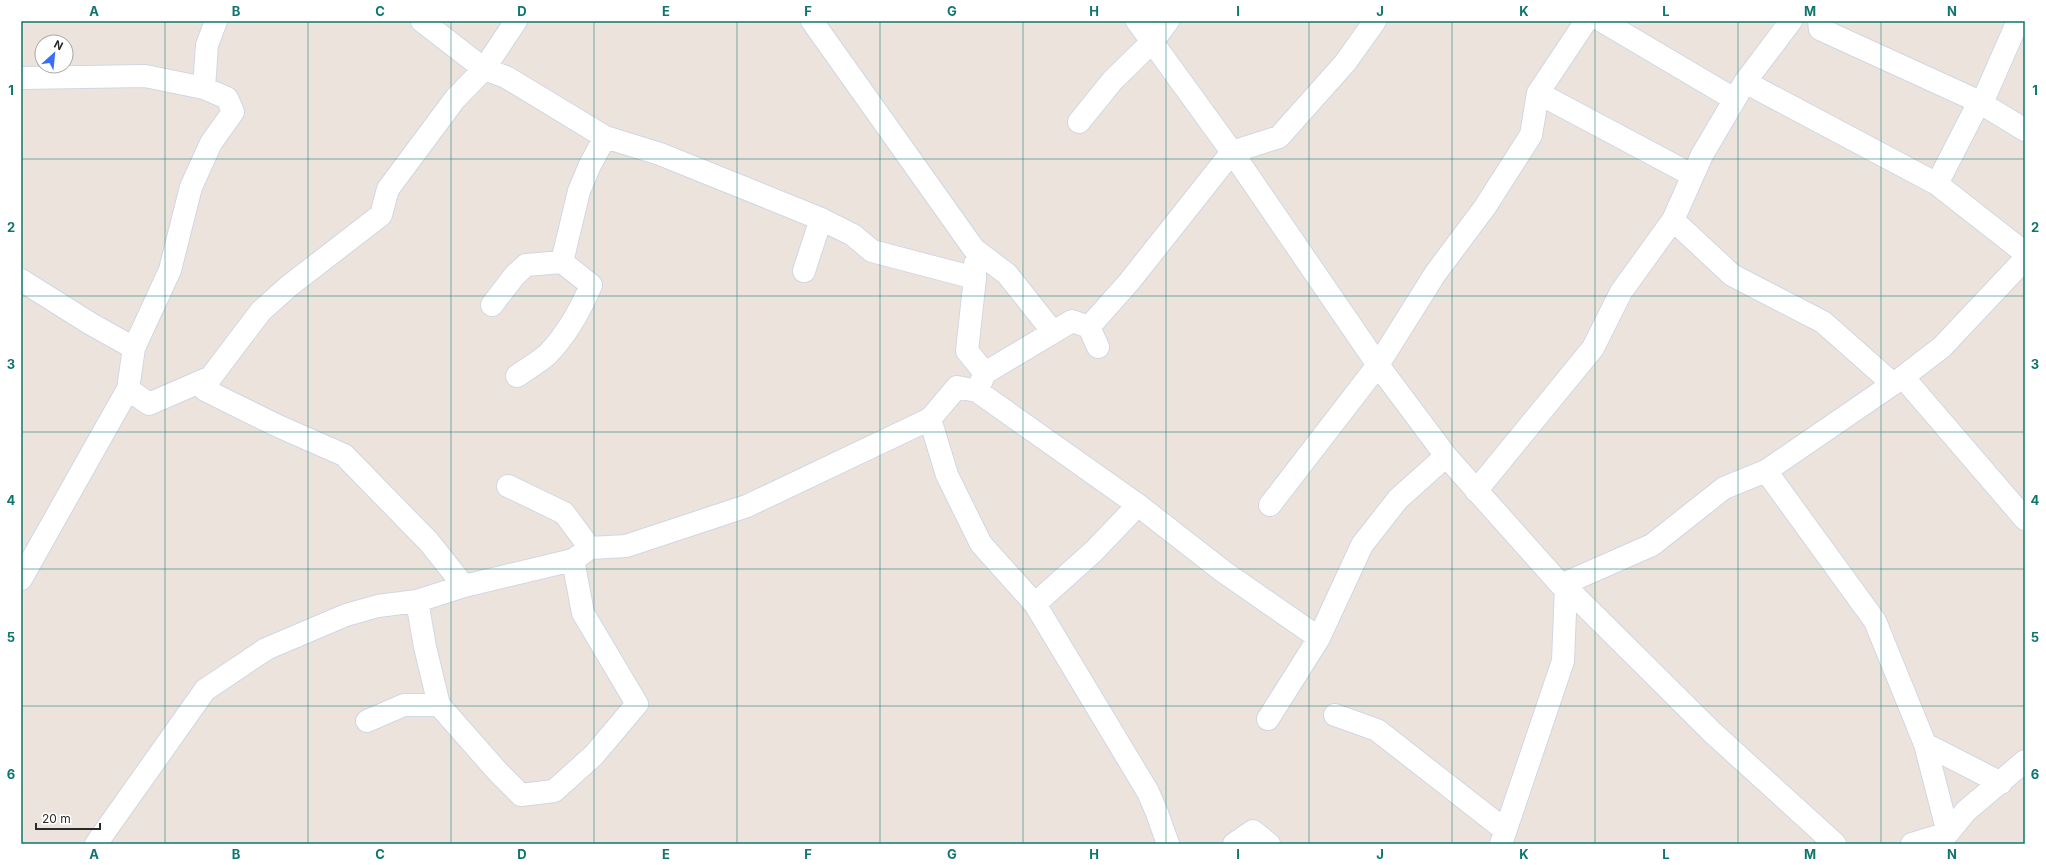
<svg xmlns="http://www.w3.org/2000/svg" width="2046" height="865" font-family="Inter,sans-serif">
<rect width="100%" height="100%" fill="#ece4dc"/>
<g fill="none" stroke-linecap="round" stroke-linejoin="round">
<g stroke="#d1d6e3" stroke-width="24">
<path id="minor" d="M422,21l62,48 22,8 99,60 55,17 161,65 32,16 19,16 103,27
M812,21l162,228 33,25 46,58
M1137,21l95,131 146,213 68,91 115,129 5,2 147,146 122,111
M1602,21l132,78
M1819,21l1,8 162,74
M21,78l124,-2 59,12
M1745,82l192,102 88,69
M1538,93l154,82
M1979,102l46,28
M1982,103l36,-82
M1079,122l34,-42 40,-39 15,-20
M1937,184l42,-82
M1673,220l59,55 91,47 70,62
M562,262l17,-71 11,-26 15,-28
M975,264v14l-8,73 18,22
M804,271l17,-52
M21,280l70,44 43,24
M492,305l23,-30 11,-10 36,-3 29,23c-10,24 -25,50 -43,69 -9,8 -21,15 -31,22
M1089,327l40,-45 103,-130 47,-15 66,-74 30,-42
M1903,377l122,142
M128,389l21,15 62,-27
M977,391l8,-18 87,-52 17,6 9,20
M930,419l17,56 34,69 54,60
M1766,471l109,150 50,123 23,89
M508,486l56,27 26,35
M1476,491l117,-143 28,-56 52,-72 29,-65 43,-73 46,-61
M1138,505l-44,46 -59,53 113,188 9,21 11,31
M1270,505l108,-140 57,-91 50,-67 46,-72 7,-42 48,-72
M21,579l107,-190 6,-41 36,-78 21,-83 20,-44 22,-31 -6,-14 -23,-10 3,-43 9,-24
M1561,585l91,-40 72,-57 42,-17 137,-94 39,-30 83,-88
M464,586l-35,-44 -85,-87 -66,-29 -73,-36 6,-13 50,-66 28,-25 92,-71 7,-26 67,-90 29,-30 32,-48
M417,601l8,46 14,58 59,67 23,23 33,-4 40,-36 43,-51 -54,-91 -10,-53
M1335,715l42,15 128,100
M1268,719l51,-81 43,-93 36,-46 48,-43
M367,721l37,-16h35
M1925,744l76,39
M96,844l109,-154 61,-41 80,-34 32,-9 39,-5 47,-15 109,-26 17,-12 36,-2 121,-40 183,-87 27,-32 20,4 161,114 86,67 95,66
M1234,844l19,-13 16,13
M1501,844l62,-183 3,-74
M1912,844l36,-11 18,-22 59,-50"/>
</g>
<use href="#minor" stroke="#fff" stroke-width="22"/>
</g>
<path fill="none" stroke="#0f766e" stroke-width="1" stroke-opacity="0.55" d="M165,21v823M308,21v823M451,21v823M594,21v823M737,21v823M880,21v823M1023,21v823M1166,21v823M1309,21v823M1452,21v823M1595,21v823M1738,21v823M1881,21v823M21,159h2004M21,296h2004M21,432h2004M21,569h2004M21,706h2004"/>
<rect width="2046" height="865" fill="none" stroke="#ffffff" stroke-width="44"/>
<g transform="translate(54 54) rotate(27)"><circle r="19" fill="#ffffff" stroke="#aaaaaa"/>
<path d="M0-3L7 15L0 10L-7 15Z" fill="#386efd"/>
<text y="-6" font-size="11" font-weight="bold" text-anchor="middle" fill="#2a2a2a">N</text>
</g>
<path d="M36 823v6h64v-6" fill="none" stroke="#2a2a2a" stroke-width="2"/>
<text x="42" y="823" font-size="12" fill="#2a2a2a" stroke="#ffffff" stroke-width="3" paint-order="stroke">20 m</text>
<rect x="22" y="22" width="2002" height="821" fill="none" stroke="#0f766e" stroke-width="1.5"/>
<g font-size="13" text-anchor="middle" font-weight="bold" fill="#0f766e">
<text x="94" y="16">A</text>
<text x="236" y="16">B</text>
<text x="380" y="16">C</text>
<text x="522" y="16">D</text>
<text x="666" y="16">E</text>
<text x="808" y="16">F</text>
<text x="952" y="16">G</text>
<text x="1094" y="16">H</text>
<text x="1238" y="16">I</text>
<text x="1380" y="16">J</text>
<text x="1524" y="16">K</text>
<text x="1666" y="16">L</text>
<text x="1810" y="16">M</text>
<text x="1952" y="16">N</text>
<text x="11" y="95">1</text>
<text x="2035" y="95">1</text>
<text x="11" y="232">2</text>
<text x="2035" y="232">2</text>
<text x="11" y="369">3</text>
<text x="2035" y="369">3</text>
<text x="11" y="505">4</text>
<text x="2035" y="505">4</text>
<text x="11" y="642">5</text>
<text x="2035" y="642">5</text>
<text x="11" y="779">6</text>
<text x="2035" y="779">6</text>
<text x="94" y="859">A</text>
<text x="236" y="859">B</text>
<text x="380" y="859">C</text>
<text x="522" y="859">D</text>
<text x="666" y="859">E</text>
<text x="808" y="859">F</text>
<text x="952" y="859">G</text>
<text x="1094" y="859">H</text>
<text x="1238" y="859">I</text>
<text x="1380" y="859">J</text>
<text x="1524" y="859">K</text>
<text x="1666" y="859">L</text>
<text x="1810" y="859">M</text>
<text x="1952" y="859">N</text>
</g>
</svg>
